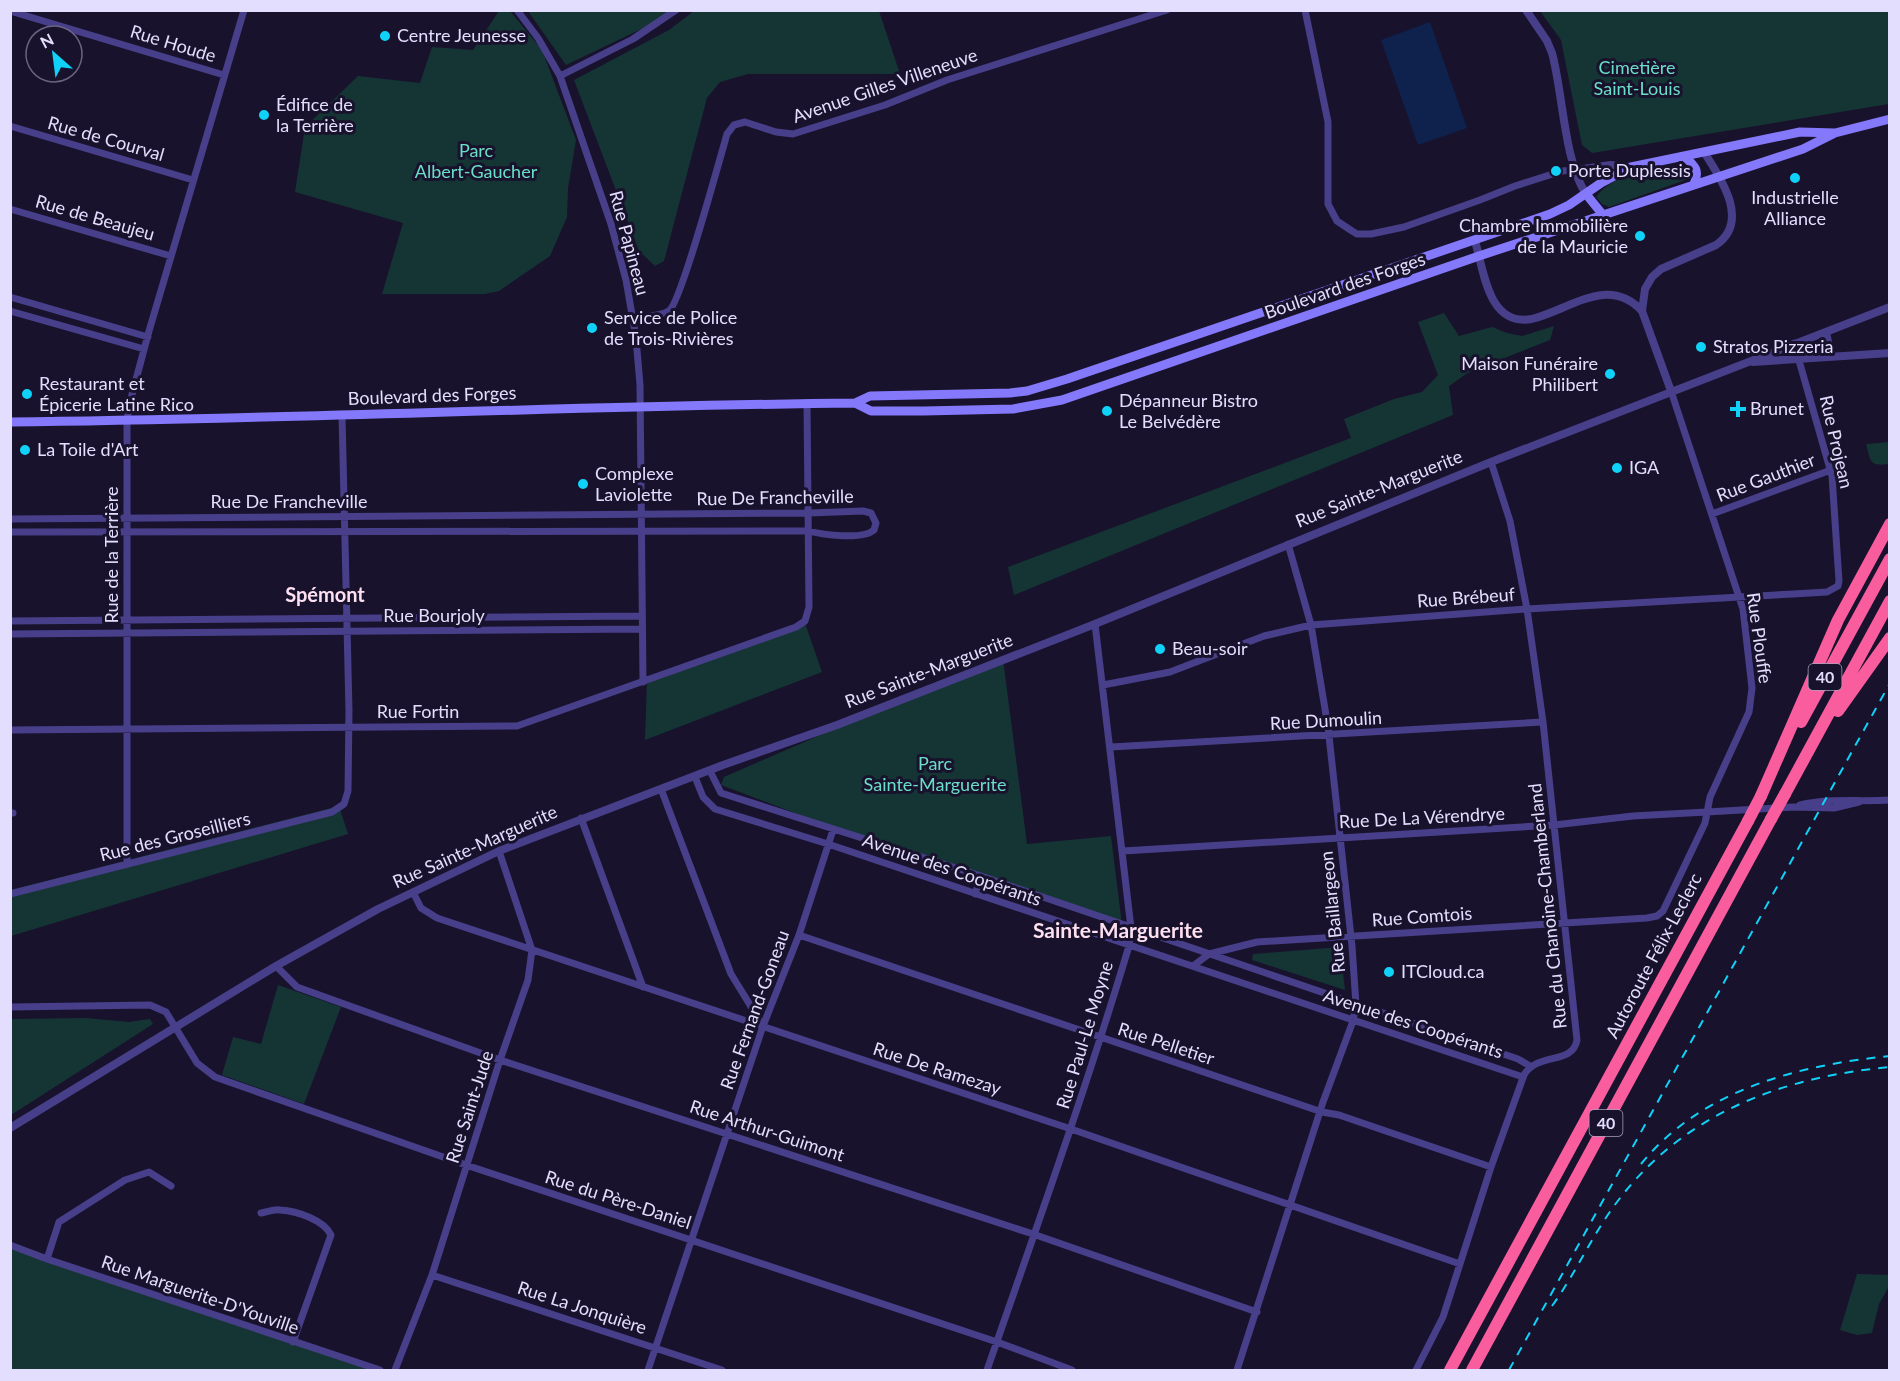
<svg xmlns="http://www.w3.org/2000/svg" width="1900" height="1381" font-family="Lato,sans-serif">
<rect width="100%" height="100%" fill="#18122c"/>
<path fill="#153535" d="M499,11h11l32,39 34,90 -8,48 -1,29 -17,39 -51,35 -14,3h-103l21,-71 -108,-31 10,-65 53,-51 62,7 12,-36 41,3z
M528,11h143l-17,12 -88,42z
M694,11h185l21,63h-152l-28,8 -13,16 -43,163 -9,5 -16,-15 -65,-171 95,-50z
M1540,11h349v93l-297,49 -10,-8 -21,-105z
M1689,166l5,2 -3,10 -82,29 -7,-3 -6,-7c19,-26 63,-28 93,-31z
M1444,313l15,23 33,-9 15,6 15,3 32,-10 -4,14 -81,32 -20,14 4,29 -439,180 -6,-28 343,-129 -7,-19 50,-20 28,-7 16,-17 -20,-53z
M1889,442v22c-20,2 -18,-2 -23,-20z
M805,623l17,49 -177,68 2,-61z
M1003,659l24,185 84,-8 11,89 -289,-98 -112,-42 3,-8 206,-90z
M339,806l9,28 -337,102v-46z
M1340,947l5,43 -93,-30 1,-6z
M278,985l63,22 -37,97 -82,-29 11,-38 28,7z
M86,1018l43,4 21,-3 3,5 -142,91v-96z
M10,1245l370,125h-369z
M1857,1274l33,1 -1,11 -10,18 -7,29 -15,2 -17,-5z"/>
<path fill="#0f224e" d="M1430,22l37,106 -49,17 -37,-105z"/>
<g fill="none" stroke-linecap="round" stroke-linejoin="round">
<path stroke="#473f89" stroke-width="7" d="M517,10l21,28 22,38 51,148 15,56 10,58 4,47 3,297
M1305,10l23,112v82l9,17 15,10 5,3h14l33,-7 76,-27 35,-14 47,-15 14,-1
M10,11l214,64
M560,76l73,-37 43,-29
M10,126l183,54
M10,209l161,47
M10,297l138,40
M10,311l134,38
M633,318c10,-2 27,-1 36,-7 12,-9 51,-153 58,-177l7,-9 11,-3 31,10 17,2 92,-29 62,-25 220,-70
M1712,514l119,-44
M10,519l799,-6 54,-2 8,2 5,10 -2,7c-11,10 -51,5 -65,1l-799,1
M10,621l632,-5
M10,634l632,-5
M1103,685l67,-13 94,-36 47,-11 216,-16 266,-15 34,-2 11,-6 1,-5 -7,-105 -38,-133
M10,730l507,-4 279,-99 9,-6 4,-14 -2,-204
M1111,747l432,-25
M710,771l11,22 260,83 537,183 12,7
M695,777l8,20 12,12 113,35 695,233
M661,789l70,185 32,52
M1800,805c30,-7 59,-3 90,-5
M10,813h3
M581,818l62,169
M1123,851l431,-26 79,-9 74,-4 86,-5 41,1 25,-6
M127,864v-444l3,-18 19,-71 95,-321
M413,892l8,16 16,10 634,211 389,135
M10,894l322,-82 12,-8 4,-13 1,-80 -7,-296
M975,894l6,-18
M799,935l523,177 17,3 152,52
M276,966l21,21 203,73 533,174 224,78
M1193,966l16,-12 48,-12 390,-24 10,-2 6,-5 42,-88 5,-26 39,-85 3,-24 -9,-79 -4,-12 -68,-206
M10,1007l140,-2 16,7 31,51 18,14 251,88 531,177 75,28
M261,1213c6,-1 13,-4 19,-3 17,1 44,10 51,25l-38,107
M10,1245l37,14 333,111
M47,1259l12,-37 66,-42 24,-8 22,14
M432,1275l290,95
M395,1370l37,-95 68,-215 28,-80 4,-30 -33,-99
M648,1370l115,-344 36,-91 34,-105
M987,1370c49,-141 99,-281 142,-424l2,-18 -36,-304
M1237,1370l86,-268 30,-81 3,-16 -4,-59 -24,-219 -17,-102 -23,-81
M1416,1370l27,-53 48,-150 33,-92c13,-23 49,-10 53,-35l-34,-318 -16,-113 -17,-88 -19,-59"/>
<path stroke="#473f89" stroke-width="8" d="M1526,10l21,31 5,12c11,40 12,108 34,141
M1576,170l35,-5 20,2
M1475,241c9,30 13,86 57,78 39,-10 76,-44 110,-8
M1826,332l5,24
M1753,362l137,-9
M1671,391l-29,-80 3,-22 7,-12 9,-8 55,-24c35,-24 4,-68 -12,-93
M10,1128l266,-162 102,-57 121,-58 224,-86 114,-40 258,-101 396,-162 399,-155"/>
<path stroke="#8478fb" stroke-width="9" d="M1684,156c11,10 16,14 10,28
M1586,194l17,21
M855,403l16,8h53l89,-2 49,-9 417,-144 324,-107 32,-16 55,-14
M10,422c282,-3 563,-16 845,-19l15,-7 140,-3 17,-2 40,-12 483,-165 19,-9 32,-22 30,-16 169,-35 35,1"/>
<path stroke="#fa5d9e" stroke-width="12" d="M1838,711l52,-73
M1801,722l89,-163
M1785,794l105,-193
M1761,796l77,-176 52,-96
M1450,1370l298,-549
M1472,1370l299,-551"/>
<path stroke="#10d2f8" stroke-width="2" stroke-dasharray="9 8" stroke-linecap="butt" d="M1641,1164c60,-74 157,-99 249,-108
M1552,1306c24,-33 40,-71 65,-104 67,-89 165,-125 273,-135
M1509,1370l381,-687"/>
<path stroke="#fa5d9e" stroke-width="12" d="M1771,819l14,-25
M1748,821l13,-25"/>
</g>
<g fill="#10d2f8" stroke="#18122c" stroke-width="2">
<circle cx="385" cy="36" r="6"/>
<circle cx="264" cy="115" r="6"/>
<circle cx="1556" cy="171" r="6"/>
<circle cx="1795" cy="178" r="6"/>
<circle cx="1640" cy="236" r="6"/>
<circle cx="592" cy="328" r="6"/>
<circle cx="1701" cy="347" r="6"/>
<circle cx="1610" cy="374" r="6"/>
<circle cx="27" cy="394" r="6"/>
<path d="M1735 400h6v6h6v6h-6v6h-6v-6h-6v-6h6z"/>
<circle cx="1107" cy="411" r="6"/>
<circle cx="25" cy="450" r="6"/>
<circle cx="1617" cy="468" r="6"/>
<circle cx="583" cy="484" r="6"/>
<circle cx="1160" cy="649" r="6"/>
<circle cx="1389" cy="972" r="6"/>
</g>
<g text-anchor="middle" stroke-width="6" stroke-linejoin="round" paint-order="stroke">
<g fill="#18122c" stroke="#a7a1bf" stroke-width="1.5">
<rect x="1808.5" y="664" width="33" height="26" rx="4.5"/>
<rect x="1589.5" y="1110" width="33" height="26" rx="4.5"/>
</g>
<g font-size="16" font-weight="bold" fill="#e4defe">
<text x="1825" y="683">40</text>
<text x="1606" y="1129">40</text>
</g>
<g font-size="18" fill="#e4defe" stroke="#18122c" text-anchor="start">
<text x="397" y="42">Centre Jeunesse</text>
<text x="276" y="111">Édifice de<tspan x="276" dy="21">la Terrière</tspan></text>
<text x="1568" y="177">Porte Duplessis</text>
<text x="1795" y="204" text-anchor="middle">Industrielle<tspan x="1795" dy="21">Alliance</tspan></text>
<text x="1628" y="232" text-anchor="end">Chambre Immobilière<tspan x="1628" dy="21">de la Mauricie</tspan></text>
<text x="604" y="324">Service de Police<tspan x="604" dy="21">de Trois-Rivières</tspan></text>
<text x="1713" y="353">Stratos Pizzeria</text>
<text x="1598" y="370" text-anchor="end">Maison Funéraire<tspan x="1598" dy="21">Philibert</tspan></text>
<text x="39" y="390">Restaurant et<tspan x="39" dy="21">Épicerie Latine Rico</tspan></text>
<text x="1119" y="407">Dépanneur Bistro<tspan x="1119" dy="21">Le Belvédère</tspan></text>
<text x="1750" y="415">Brunet</text>
<text x="37" y="456">La Toile d'Art</text>
<text x="1629" y="474">IGA</text>
<text x="595" y="480">Complexe<tspan x="595" dy="21">Laviolette</tspan></text>
<text x="1172" y="655">Beau-soir</text>
<text x="1401" y="978">ITCloud.ca</text>
</g>
<g font-size="18" fill="#e4defe" stroke="#18122c">
<text transform="translate(173 44) rotate(17)" y="6">Rue Houde</text>
<text transform="translate(885 86) rotate(-19)" y="6">Avenue Gilles Villeneuve</text>
<text transform="translate(106 139) rotate(16)" y="6">Rue de Courval</text>
<text transform="translate(95 218) rotate(16)" y="6">Rue de Beaujeu</text>
<text transform="translate(629 243) rotate(75)" y="6">Rue Papineau</text>
<text transform="translate(1345 286) rotate(-19)" y="6">Boulevard des Forges</text>
<text transform="translate(432 396) rotate(-2)" y="6">Boulevard des Forges</text>
<text transform="translate(1836 442) rotate(77)" y="6">Rue Projean</text>
<text transform="translate(1766 478) rotate(-21)" y="6">Rue Gauthier</text>
<text transform="translate(1379 489) rotate(-22)" y="6">Rue Sainte-Marguerite</text>
<text transform="translate(775 498) rotate(-1)" y="6">Rue De Francheville</text>
<text x="289" y="508">Rue De Francheville</text>
<text transform="translate(112 555) rotate(-90)" y="6">Rue de la Terrière</text>
<text transform="translate(1466 598) rotate(-4)" y="6">Rue Brébeuf</text>
<text x="434" y="622">Rue Bourjoly</text>
<text transform="translate(1759 638) rotate(82)" y="6">Rue Plouffe</text>
<text transform="translate(929 671) rotate(-21)" y="6">Rue Sainte-Marguerite</text>
<text x="418" y="718">Rue Fortin</text>
<text transform="translate(1326 721) rotate(-3)" y="6">Rue Dumoulin</text>
<text transform="translate(1422 818) rotate(-3)" y="6">Rue De La Vérendrye</text>
<text transform="translate(175 837) rotate(-14)" y="6">Rue des Groseilliers</text>
<text transform="translate(475 847) rotate(-24)" y="6">Rue Sainte-Marguerite</text>
<text transform="translate(952 870) rotate(19)" y="6">Avenue des Coopérants</text>
<text transform="translate(1548 906) rotate(-96)" y="6">Rue du Chanoine-Chamberland</text>
<text transform="translate(1333 912) rotate(-96)" y="6">Rue Baillargeon</text>
<text transform="translate(1422 917) rotate(-4)" y="6">Rue Comtois</text>
<text transform="translate(1654 956) rotate(-62)" y="6">Autoroute Félix-Leclerc</text>
<text transform="translate(755 1010) rotate(-70)" y="6">Rue Fernand-Goneau</text>
<text transform="translate(1413 1024) rotate(18)" y="6">Avenue des Coopérants</text>
<text transform="translate(1085 1035) rotate(-73)" y="6">Rue Paul-Le Moyne</text>
<text transform="translate(1166 1044) rotate(18)" y="6">Rue Pelletier</text>
<text transform="translate(937 1069) rotate(18)" y="6">Rue De Ramezay</text>
<text transform="translate(470 1107) rotate(-72)" y="6">Rue Saint-Jude</text>
<text transform="translate(767 1131) rotate(18)" y="6">Rue Arthur-Guimont</text>
<text transform="translate(618 1200) rotate(18)" y="6">Rue du Père-Daniel</text>
<text transform="translate(200 1295) rotate(19)" y="6">Rue Marguerite-D'Youville</text>
<text transform="translate(582 1308) rotate(18)" y="6">Rue La Jonquière</text>
</g>
<g font-size="18" fill="#6adec8" stroke="#18122c">
<text x="1637" y="74">Cimetière<tspan x="1637" dy="21">Saint-Louis</tspan></text>
<text x="476" y="157">Parc<tspan x="476" dy="21">Albert-Gaucher</tspan></text>
<text x="935" y="770">Parc<tspan x="935" dy="21">Sainte-Marguerite</tspan></text>
</g>
<g font-size="20" font-weight="bold" fill="#fee0f1" stroke="#18122c">
<text x="325" y="602">Spémont</text>
</g>
<g font-size="21" font-weight="bold" fill="#fee0f1" stroke="#18122c">
<text x="1118" y="938">Sainte-Marguerite</text>
</g>
</g>
<rect width="1900" height="1381" fill="none" stroke="#e4defe" stroke-width="24"/>
<g transform="translate(54 54) rotate(332)"><circle r="28" fill="#18122c" stroke="#6a6480" stroke-width="1.5"/>
<path d="M0-4.5L10 22L0 15L-10 22Z" fill="#10d2f8"/>
<text y="-9" font-size="16" font-weight="bold" text-anchor="middle" fill="#e4defe">N</text>
</g>
</svg>
